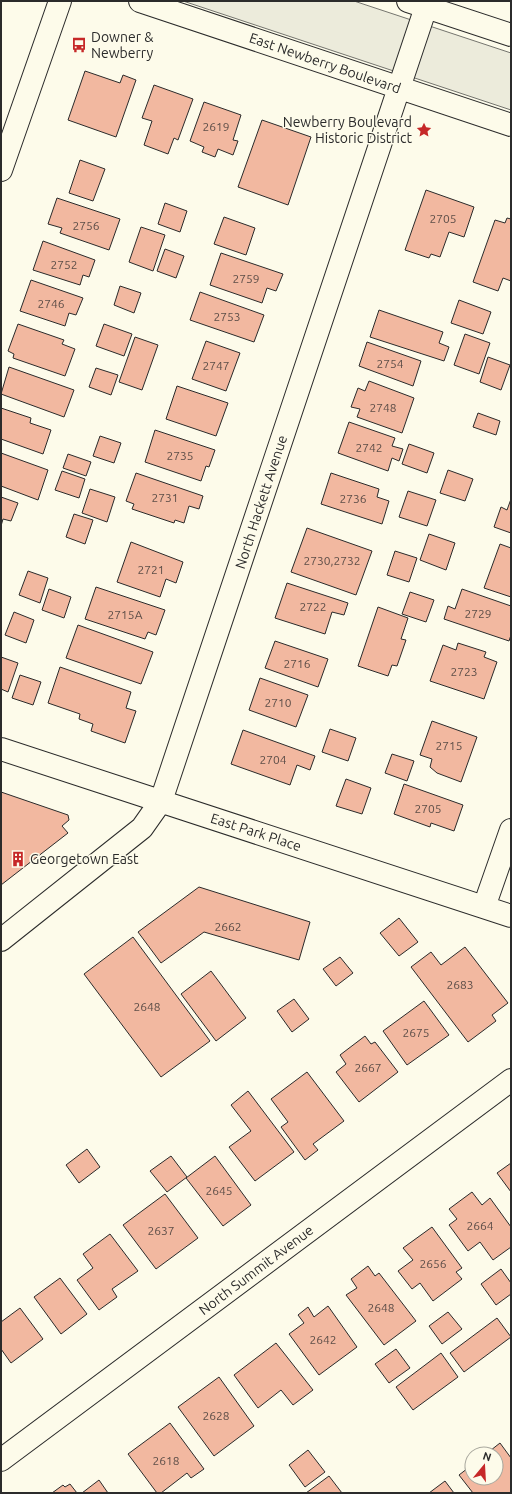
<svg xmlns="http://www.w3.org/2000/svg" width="512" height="1494" font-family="Ubuntu,sans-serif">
<rect width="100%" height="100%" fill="#fdfbea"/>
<path fill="#ecebdb" stroke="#74746e" d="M183,1h171l157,52v57z"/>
<path fill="#f2b8a0" stroke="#2b2b2b" d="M85,71l35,12 3,-8 13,5 -20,57 -48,-17z
M154,85l39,14 -15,41 -4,-2 -6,16 -24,-9 8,-24 -10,-3z
M204,102l37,13 -8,25 5,1 -5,14 -15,-6 -3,8 -13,-5 2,-5 -14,-6z
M262,120l49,17 -23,68 -50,-18z
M80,160l25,9 -12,32 -24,-8z
M426,190l48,17 -10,30 -15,-5 -9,25 -9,-3 -2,4 -24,-8z
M57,198l63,21 -11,31 -49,-17 2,-5 -14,-4z
M165,203l22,8 -7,21 -22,-8z
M224,217l31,11 -9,27 -32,-11z
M507,218l4,1v62l-8,-3 -5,13 -25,-9 22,-62 10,3z
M141,227l24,8 -12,36 -24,-9z
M43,241l52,19 -6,17 -6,-2 -3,10 -47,-15z
M165,249l19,7 -8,22 -19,-7z
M221,253l62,21 -7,17 -9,-3 -5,15 -52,-18z
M31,280l52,18 -7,17 -7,-2 -4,13 -45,-15z
M120,286l21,7 -7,20 -20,-8z
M200,292l64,23 -10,27 -64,-22z
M459,300l32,12 -8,22 -32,-11z
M379,310l64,22 -4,11 10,4 -5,14 -74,-24z
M18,324l46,16 -2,4 13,5 -10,27 -52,-18 1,-4 -6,-3z
M104,324l28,10 -8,22 -28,-10z
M465,334l25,9 -11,31 -25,-9z
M135,337l23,8 -16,45 -23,-8z
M206,341l34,12 -14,38 -34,-12z
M367,342l54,19 -8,25 -54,-20z
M488,357l22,8 -9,25 -21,-8z
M9,367l65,23 -10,27 -63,-23z
M96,368l22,7 -7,20 -22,-8z
M369,381l45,17 -12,35 -45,-16 3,-8 -9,-2 7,-19 7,3z
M177,386l51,17 -12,33 -50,-17z
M1,408l30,10 -1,5 21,7 -8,24 -42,-15z
M478,413l22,8 -4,14 -23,-8z
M349,422l46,16 -3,8 11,3 -4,12 -7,-3 -4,13 -50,-18z
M155,430l60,20 -6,17 -3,-1 -5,15 -56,-19z
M100,436l21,7 -7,20 -21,-7z
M409,444l25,9 -7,20 -25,-9z
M1,453l47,17 -10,30 -37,-14z
M68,454l23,8 -5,14 -23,-8z
M448,470l25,9 -8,22 -25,-8z
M62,471l23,8 -6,19 -24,-8z
M136,473l67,23 -4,13 -10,-3 -5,17 -9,-3 -1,3 -42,-14 2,-5 -8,-3z
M331,473l48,16 -2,8 12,4 -7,23 -61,-20z
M90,489l25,8 -8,25 -25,-9z
M408,491l28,9 -9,26 -28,-9z
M1,497l17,6 -7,18 -8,-2 -2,7z
M511,499v34l-17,-6 7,-20 6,3z
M74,514l19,6 -8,24 -19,-7z
M307,528l65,23 -16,44 -65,-23z
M429,534l26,9 -9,27 -26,-10z
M131,542l52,20 -7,21 -10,-4 -6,18 -43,-15z
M500,544l11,4v49l-27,-9z
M395,551l22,7 -8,24 -22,-7z
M28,571l20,7 -8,25 -21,-8z
M287,583l61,20 -4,12 -12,-3 -7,22 -50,-16z
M96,587l69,23 -9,25 -8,-3 -3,7 -60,-20z
M49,589l22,8 -7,21 -22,-8z
M462,589l49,17v29l-2,6 -65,-22 4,-13 7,3z
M410,592l24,8 -8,22 -24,-8z
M378,607l30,11 -7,21 5,1 -9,26 -5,-1 -4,11 -30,-10z
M14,612l20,8 -8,23 -21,-8z
M78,625l75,27 -12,32 -75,-26z
M275,641l53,18 -10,28 -53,-19z
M458,643l28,9 -2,5 13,5 -13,37 -54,-18 13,-36 13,5z
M1,657l17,6 -10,29 -7,-3z
M60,667l71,25 -5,16 10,3 -11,32 -34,-12 2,-7 -14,-5 1,-5 -32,-11z
M20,675l21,7 -8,23 -21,-7z
M260,678l48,17 -12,32 -47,-17z
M432,721l45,16 -16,45 -24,-9 -7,-6 2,-8 -12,-4z
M330,729l26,9 -8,23 -26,-9z
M243,730l72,26 -5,14 -13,-5 -7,20 -59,-21z
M392,754l22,7 -7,20 -22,-8z
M346,779l25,9 -9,26 -26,-8z
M404,784l59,21 -9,26 -23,-8 -1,4 -36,-13z
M1,792l67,23 1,5 -7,6 6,7 -67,52z
M199,887l111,35 -11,38 -95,-28 -43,31 -23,-31z
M399,918l19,24 -19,14 -19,-23z
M133,937l77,104 -49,36 -77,-103z
M465,947l43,56 -16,12 4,6 -28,21 -57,-75 20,-15 10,13z
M340,957l13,16 -17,13 -13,-17z
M211,971l35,47 -30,23 -35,-47z
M294,999l15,20 -17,13 -15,-21z
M424,1001l25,34 -42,30 -24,-34z
M365,1036l6,8 4,-2 23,30 -39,30 -23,-30 10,-8 -6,-9z
M307,1072l37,49 -31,23 5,6 -13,10 -24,-33 7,-5 -17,-23z
M248,1091l46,61 -39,29 -26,-34 22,-16 -20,-26z
M87,1149l13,18 -21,16 -13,-18z
M171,1156l16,21 -20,15 -17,-21z
M215,1156l36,49 -28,21 -37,-48z
M511,1163v29l-14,-19z
M472,1192l10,13 8,-7 21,29v20l-18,13 -13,-18 -12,9 -19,-26 8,-6 -8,-10z
M165,1194l33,44 -42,31 -33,-44z
M432,1227l30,41 -6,4 6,7 -29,22 -13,-18 -8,6 -14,-18 15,-11 -10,-12z
M110,1234l28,37 -26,18 5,8 -18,13 -22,-30 16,-12 -10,-14z
M368,1266l7,10 4,-3 37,48 -32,24 -38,-50 11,-7 -6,-9z
M501,1269l10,14v11l-15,11 -15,-21z
M60,1278l27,36 -26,20 -27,-37z
M328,1306l29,41 -38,28 -30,-41 15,-11 -6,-8 10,-8 6,10z
M20,1308l23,31 -32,24 -10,-14v-27z
M448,1312l14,17 -20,15 -13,-18z
M497,1318l14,19 -47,35 -14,-19z
M276,1343l37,47 -20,15 -12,-15 -23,18 -24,-33z
M396,1349l14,19 -21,15 -14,-19z
M441,1353l17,24 -45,33 -17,-23z
M219,1377l35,49 -40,30 -36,-49z
M170,1423l34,46 -13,9 -4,-5 -26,20h-4l-29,-39z
M500,1443l11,15v35h-38l-14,-18 13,-10v13h24v-24h-10z
M308,1450l17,22 -20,15 -16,-22z
M329,1476l13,17h-36z
M99,1480l9,13h-26z
M445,1481l9,12h-25z
M70,1484l7,9h-25l11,-8 2,2z"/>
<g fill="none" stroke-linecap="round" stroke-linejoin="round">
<g stroke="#2b2b2b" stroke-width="24">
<path id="minor" d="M140,1l371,124
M408,1l103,34
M1,170l59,-169
M1,749l510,167
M484,907l27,-77
M1,940l141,-112 19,-27 267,-800
M1,1460l510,-380"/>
</g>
<use href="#minor" stroke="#fdfbea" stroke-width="22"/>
</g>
<defs>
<g id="bus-bare" transform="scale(1.2)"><path d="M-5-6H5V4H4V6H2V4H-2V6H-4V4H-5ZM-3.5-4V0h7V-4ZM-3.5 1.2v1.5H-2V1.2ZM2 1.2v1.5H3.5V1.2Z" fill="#c62828" stroke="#fdfbea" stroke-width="2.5" paint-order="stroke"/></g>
<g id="sight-bare" transform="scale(1.2)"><path d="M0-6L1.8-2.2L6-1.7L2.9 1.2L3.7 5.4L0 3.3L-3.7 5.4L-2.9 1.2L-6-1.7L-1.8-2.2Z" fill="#c62828" stroke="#fdfbea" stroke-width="2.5" paint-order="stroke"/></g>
<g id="building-bare" transform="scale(1.2)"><path d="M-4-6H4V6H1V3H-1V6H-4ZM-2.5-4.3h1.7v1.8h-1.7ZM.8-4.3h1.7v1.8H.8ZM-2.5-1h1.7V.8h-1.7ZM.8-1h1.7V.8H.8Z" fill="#c62828" stroke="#fdfbea" stroke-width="2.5" paint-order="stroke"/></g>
</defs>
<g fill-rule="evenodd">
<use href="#bus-bare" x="79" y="45"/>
<use href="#sight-bare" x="424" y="130"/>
<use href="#building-bare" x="18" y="859"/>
</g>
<g text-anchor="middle" stroke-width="3" stroke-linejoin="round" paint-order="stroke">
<g font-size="12" fill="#5d4e48">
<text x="216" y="131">2619</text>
<text x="443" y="223">2705</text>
<text x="86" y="230">2756</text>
<text x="64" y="269">2752</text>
<text x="246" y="283">2759</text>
<text x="51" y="308">2746</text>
<text x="227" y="321">2753</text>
<text x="390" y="368">2754</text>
<text x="216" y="370">2747</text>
<text x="383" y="412">2748</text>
<text x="369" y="452">2742</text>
<text x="180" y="460">2735</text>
<text x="165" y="502">2731</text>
<text x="353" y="503">2736</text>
<text x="332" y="565">2730,2732</text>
<text x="151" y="574">2721</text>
<text x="313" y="611">2722</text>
<text x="478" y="618">2729</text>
<text x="125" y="619">2715A</text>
<text x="297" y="668">2716</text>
<text x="464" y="676">2723</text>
<text x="278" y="707">2710</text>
<text x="449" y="750">2715</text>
<text x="273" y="764">2704</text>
<text x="428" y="813">2705</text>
<text x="228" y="931">2662</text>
<text x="460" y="989">2683</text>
<text x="147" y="1011">2648</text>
<text x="416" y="1037">2675</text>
<text x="368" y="1072">2667</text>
<text x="219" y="1195">2645</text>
<text x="480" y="1230">2664</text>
<text x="161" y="1235">2637</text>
<text x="433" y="1268">2656</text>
<text x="381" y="1312">2648</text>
<text x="323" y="1344">2642</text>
<text x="216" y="1420">2628</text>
<text x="166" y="1465">2618</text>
</g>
<g font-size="14" fill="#2b2b2b" stroke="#fdfbea" text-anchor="start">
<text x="91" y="42">Downer &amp;<tspan x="91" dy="16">Newberry</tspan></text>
<text x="412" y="127" text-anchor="end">Newberry Boulevard<tspan x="412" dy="16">Historic District</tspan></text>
<text x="30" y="864">Georgetown East</text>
</g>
<g font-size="14" fill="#2b2b2b" stroke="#fdfbea">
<text transform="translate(325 63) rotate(19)" y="5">East Newberry Boulevard</text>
<text transform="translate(261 502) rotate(-72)" y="5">North Hackett Avenue</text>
<text transform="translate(256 832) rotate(18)" y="5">East Park Place</text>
<text transform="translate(256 1270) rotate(-37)" y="5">North Summit Avenue</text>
</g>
</g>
<rect width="512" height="1494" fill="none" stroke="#2b2b2b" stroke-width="4"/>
<g transform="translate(484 1466) rotate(18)"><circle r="19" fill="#fdfbea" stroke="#a9a89e"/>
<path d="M0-3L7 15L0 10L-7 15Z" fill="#c62828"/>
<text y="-6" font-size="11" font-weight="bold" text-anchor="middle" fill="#2b2b2b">N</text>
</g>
</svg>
